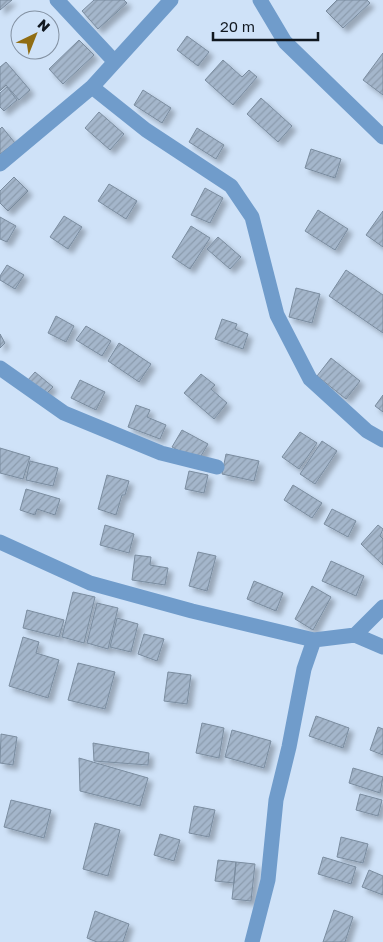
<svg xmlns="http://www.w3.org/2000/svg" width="383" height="942" font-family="'Golos Text',sans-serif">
<defs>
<pattern id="building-hatch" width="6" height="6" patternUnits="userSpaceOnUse" patternTransform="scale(1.25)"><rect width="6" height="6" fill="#a4b6cb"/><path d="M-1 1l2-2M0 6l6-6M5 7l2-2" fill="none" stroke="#8c9cae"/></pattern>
<filter id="shadow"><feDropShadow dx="4.5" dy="4.5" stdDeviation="2.5" flood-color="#0004"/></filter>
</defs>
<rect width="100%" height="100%" fill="#cfe2f8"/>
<path fill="url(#building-hatch)" stroke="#7a8c9f" filter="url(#shadow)" d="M0,0h12l-12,10z
M94,0h30l3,3 -29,26 -16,-18z
M337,0h30l3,3 -27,25 -17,-17z
M187,36l22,16 -11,14 -21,-16z
M79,40l15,15 -31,29 -14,-15z
M383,53v42l-20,-15z
M223,60l19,17 7,-7 8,7 -24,28 -28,-25z
M6,62l24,28 -11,10 -13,-15 -6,6v-24z
M7,87l10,13 -13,11 -4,-4v-14z
M143,90l28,18 -9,15 -28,-18z
M261,98l31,28 -14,16 -31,-28z
M99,112l25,22 -14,16 -25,-22z
M2,127l13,16 -15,11v-25z
M197,128l27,17 -8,14 -27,-17z
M311,149l30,10 -6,19 -30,-10z
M14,177l14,14 -20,20 -8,-8v-12z
M109,184l28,17 -11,18 -28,-18z
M205,188l18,10 -13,25 -19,-8z
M318,210l30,19 -13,21 -30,-19z
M383,211v36l-17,-12z
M64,216l18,11 -14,22 -18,-12z
M0,217l16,9 -9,16 -7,-3z
M191,226l19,12 -20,31 -18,-12z
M218,237l23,20 -11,12 -23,-20z
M7,265l17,10 -9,14 -15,-9v-4z
M346,270l37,25v38l-54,-37z
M296,288l24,6 -8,29 -23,-6z
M56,316l18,10 -8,16 -18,-9z
M222,319l15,5 -2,5 13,5 -5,15 -28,-10z
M86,326l25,15 -9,15 -26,-16z
M0,334l5,9 -5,5z
M119,343l32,21 -12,18 -31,-21z
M331,358l29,23 -14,18 -29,-23z
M35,372l18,15 -8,8 -18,-14z
M201,374l14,11 -4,4 16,14 -13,16 -30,-26z
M80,380l25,12 -9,18 -25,-12z
M383,395v17l-8,-6z
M136,405l14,5 -3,7 19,8 -6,14 -32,-12z
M182,430l26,14 -10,17 -26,-14z
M300,432l17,11 -18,26 -17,-12z
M322,441l15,10 -22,33 -15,-10z
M0,448l30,9 -7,22 -23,-6z
M226,454l33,7 -5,20 -32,-7z
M30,461l28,7 -5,18 -27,-6z
M189,471l19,4 -4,18 -19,-4z
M107,475l22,6 -4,14h-3l-6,20 -18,-6z
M293,485l29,18 -10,15 -28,-18z
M26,489l34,10 -5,16 -18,-6 -2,6 -15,-5z
M332,509l24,12 -8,16 -24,-13z
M105,525l29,9 -5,19 -29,-8z
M378,525l5,4 -3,7 3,3v26l-22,-21z
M198,552l18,4 -9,35 -18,-5z
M135,555l16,2 -1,8 18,3 -3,17 -33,-5z
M331,561l33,15 -8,20 -34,-15z
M254,581l29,12 -7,18 -29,-12z
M312,586l19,11 -18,33 -18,-11z
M73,592l22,5 -11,46 -22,-6z
M97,603l21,5 -10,41 -21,-6z
M27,610l37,10 -5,17 -36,-9z
M117,618l21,6 -7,28 -21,-5z
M144,634l20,5 -7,22 -19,-7z
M23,637l16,5 -3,11 23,7 -11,38 -39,-12z
M78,663l37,9 -10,37 -37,-9z
M168,672l23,3 -4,29 -23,-3z
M316,716l33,12 -6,20 -34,-12z
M202,723l22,5 -5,30 -23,-5z
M378,727l5,2v26l-13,-5z
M232,730l39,11 -7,27 -39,-11z
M1,734l16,3 -4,28 -13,-2z
M93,743l56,10 -1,12 -54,-4z
M79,758l69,20 -8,28 -60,-15z
M353,768l30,9 -3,16 -31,-10z
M360,794l22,6 -4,16 -22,-6z
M11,800l40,10 -7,28 -40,-11z
M194,806l21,4 -6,27 -20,-4z
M95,823l25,7 -12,46 -25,-7z
M160,834l20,6 -6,21 -20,-6z
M341,837l27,7 -5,19 -26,-6z
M323,857l33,10 -5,17 -33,-10z
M218,860l18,2 -2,21 -19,-2z
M236,862l19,2 -4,37 -19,-2z
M369,870l14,6v19l-21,-8z
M334,910l19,7 -8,25h-22z
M95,911l34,13 -6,18h-26l-10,-4z"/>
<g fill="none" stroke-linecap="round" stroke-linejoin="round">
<path stroke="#709ccb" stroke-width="15" d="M57,0l57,61
M260,0l25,42 98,95
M92,87l54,43 85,56 21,31 25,98 33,64 57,52 16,9
M0,164l92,-77 79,-87
M0,368l64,45 97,40 56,14
M0,542l90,41 102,28 122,29
M355,635l28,-28
M252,942l16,-62 8,-80 13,-53 15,-78 10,-29 41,-5 28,12"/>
</g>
<g transform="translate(35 35) rotate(43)"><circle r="24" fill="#cfe2f8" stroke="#8391a2"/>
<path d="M0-4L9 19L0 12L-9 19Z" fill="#906d13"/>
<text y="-8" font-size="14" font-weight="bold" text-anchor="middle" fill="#111820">N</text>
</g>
<path d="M213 32v8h105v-8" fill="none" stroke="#111820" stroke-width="2.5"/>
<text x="220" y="32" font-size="15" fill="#111820" stroke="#cfe2f8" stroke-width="4" paint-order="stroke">20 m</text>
</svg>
